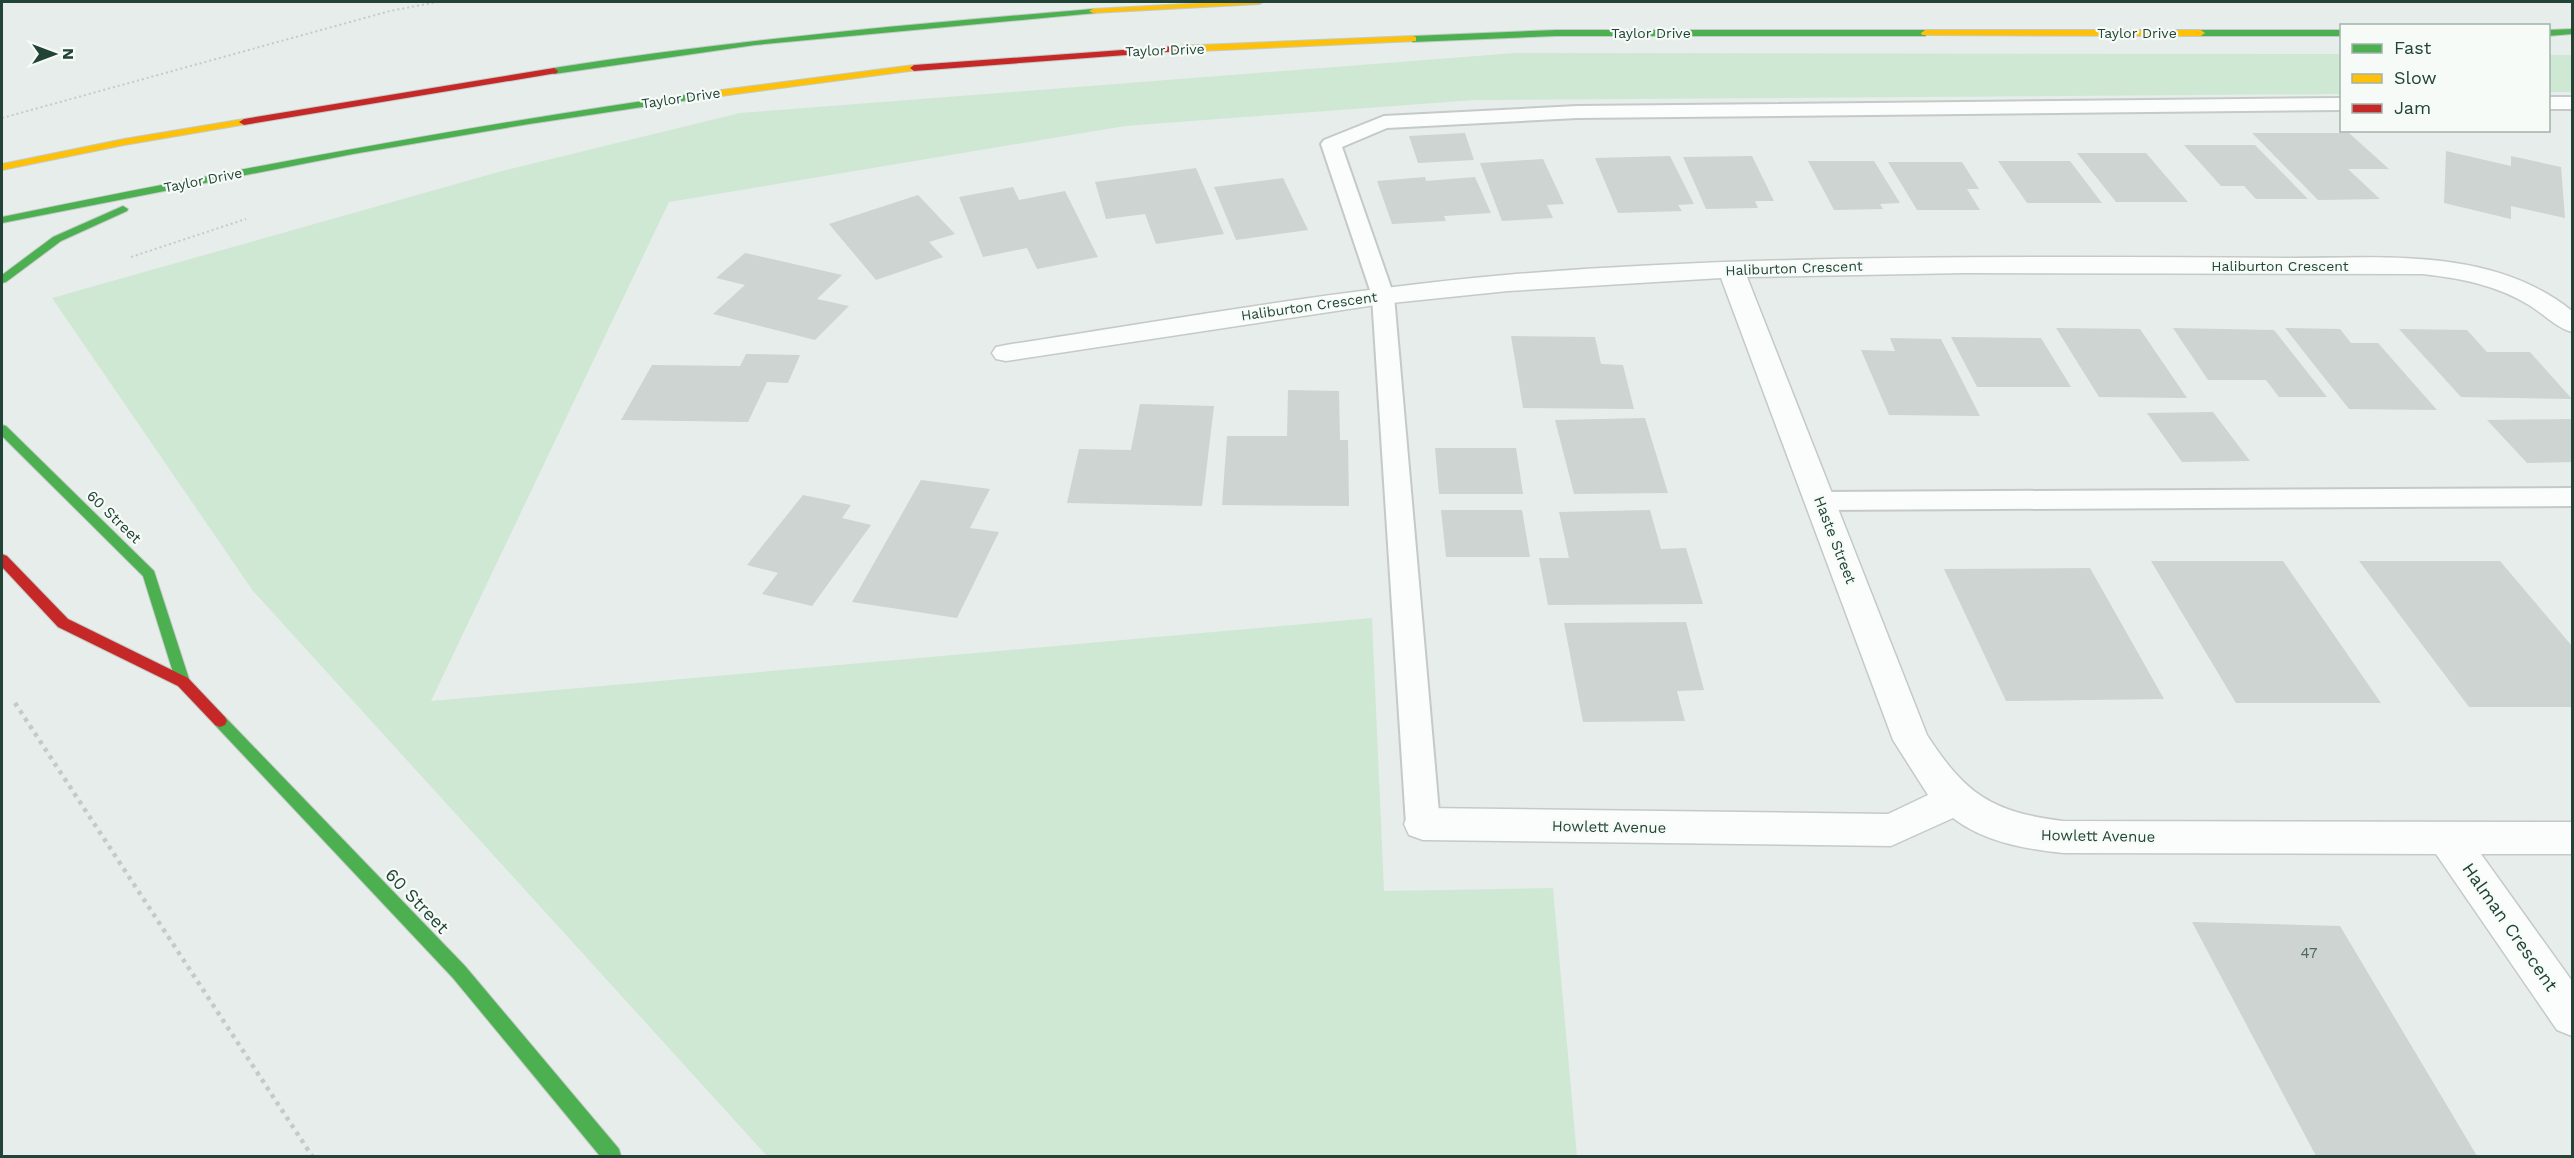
<svg xmlns="http://www.w3.org/2000/svg" width="2574" height="1158" font-family="'Work Sans',sans-serif">
<rect width="100%" height="100%" fill="#e7edea"/>
<path fill="#cfe8d4" d="M1515,53l826,1v40l-866,6 -350,26 -456,76 -238,499 941,-83 12,273 169,-3 24,268h-810l-514,-565 -201,-293 450,-127 238,-58z
M2548,55h24v37h-23z"/>
<path fill="#cdd4d1" d="M1465,133l9,27 -56,3 -9,-27z
M2252,133h97l40,36h-41l32,30 -62,1z
M2184,145h71l53,54h-52l-12,-13h-23z
M2446,151l65,15v-10l50,11 4,51 -54,-12v13l-67,-16z
M2077,153h69l42,49h-72z
M1670,156l24,48 -16,1 4,6 -64,2 -23,-55z
M1752,156l22,45h-19l3,7 -52,1 -23,-52z
M1543,159l21,45 -17,1 6,13 -51,3 -22,-58z
M1808,161h66l26,42 -20,1 3,5 -49,1z
M1998,161h72l32,42h-75z
M1888,162h74l17,27h-12l13,21h-63z
M1196,168l28,66 -68,10 -11,-30 -39,5 -11,-37z
M1425,177l1,4 49,-4 16,36 -47,3 2,5 -54,3 -15,-43z
M1283,178l25,52 -72,10 -22,-53z
M1013,187l6,13 46,-9 33,66 -61,12 -10,-21 -44,9 -24,-60z
M918,195l37,39 -26,8 14,15 -67,23 -47,-56z
M745,253l97,22 -25,24 32,7 -34,34 -102,-26 32,-29 -29,-7z
M2056,328l84,1 47,69 -88,-1z
M2173,328l101,2 53,67h-48l-13,-17h-58z
M2285,328l55,1 11,14h27l59,67 -88,-1z
M2399,329l68,1 20,22h43l42,47 -111,-2z
M1511,336l84,1 6,27 22,1 11,44 -111,-1z
M1951,337l90,1 30,49h-94z
M1890,338l51,1 39,77 -91,-1 -28,-65 34,1z
M746,354l54,1 -12,28 -21,-1 -19,40 -127,-2 31,-55 88,1z
M1288,390l51,1 1,49h8l1,66 -127,-1 5,-69h60z
M1140,404l74,2 -12,100 -135,-3 12,-54 52,1z
M2213,412l37,49 -68,1 -35,-49z
M1645,418l23,75 -94,1 -19,-74z
M2572,419v43l-45,1 -40,-43z
M1435,448h81l7,46h-84z
M921,480l69,9 -20,39 29,4 -42,86 -105,-16z
M803,495l48,10 -9,13 29,7 -59,81 -50,-12 16,-21 -31,-8z
M1441,510h81l8,47h-84z
M1650,510l11,39 25,-1 17,56 -155,1 -9,-47h30l-10,-46z
M2151,561h132l98,142h-145z
M2359,561h141l72,85v61h-103z
M2090,568l74,131 -158,2 -62,-132z
M1686,622l18,68 -27,1 8,30 -102,1 -19,-99z
M2192,922l148,4 137,230h-161z"/>
<g fill="none" stroke-linecap="round" stroke-linejoin="round">
<g stroke="#c4cac7" stroke-width="4">
<path id="lane" d="M2548,97h24v12h-24z
M2342,98v12l-765,8 -190,10 -45,19 52,149 46,528 -5,10 -12,4 -12,-4 -5,-10 -34,-528 -51,-152 3,-4 60,-24 193,-10z
M2572,488v18l-751,4 -10,-3 -3,-6 3,-6 10,-3z"/>
</g>
<g stroke="#c4cac7" stroke-width="3">
<path id="street" d="M2079,257c69,0 137,0 205,1 97,0 208,-12 288,53v21c-16,-4 -28,-18 -43,-27 -33,-20 -69,-27 -107,-31l-457,-1 -218,4 180,458c39,60 65,77 136,86l509,1v32h-91l91,127v55l-15,-6 -121,-176 -373,-1c-37,-4 -79,-11 -110,-35l-62,28 -468,-6 -14,-5 -5,-11 5,-11 14,-5 465,6 40,-19 -35,-55 -172,-462 -213,13 -126,13 -376,57 -10,-2 -4,-6 4,-6 10,-2c166,-26 332,-55 499,-70 191,-16 383,-18 574,-18z"/>
</g>
<g stroke="#c2cbc7" stroke-width="2">
<path id="fast" d="M1093,9l4,2 -1,2 -341,32 -201,29 -4,-3 4,-3c179,-28 359,-44 539,-59z
M2572,29v5l-24,2v-6z
M1556,30h369l4,3 -4,3h-369l-143,6 -4,-3 4,-3z
M2342,30v6h-141l-4,-3 4,-3z
M706,92l3,1v4l-180,27 -176,30 -351,69v-6c234,-48 468,-92 704,-125z
M123,206l5,3 -1,2 -66,30 -55,41 -4,1v-8l51,-38z
M2,425l4,1 148,145 36,111 -2,4h-10l-2,-4 -33,-106 -141,-140z
M220,715l5,2 240,249 154,183 2,7h-21l-147,-178 -238,-253 -2,-4 2,-4z"/>
</g>
<g stroke="#c2cbc7" stroke-width="2">
<path id="slow" d="M1223,2h40l-4,2 -166,9 -4,-2 4,-2z
M1925,30h276l4,3 -4,3 -279,-1 -1,-2z
M1413,36l3,1v4l-239,11 -4,-3 4,-3z
M914,65l3,1v4l-211,28 -4,-3 4,-3z
M244,119l5,3 -2,2 -123,21 -122,25v-6l122,-25z"/>
</g>
<g stroke="#c2cbc7" stroke-width="2">
<path id="jam" d="M1177,46l4,3 -1,2 -266,20 -4,-3 4,-3z
M554,68l4,3 -1,2 -313,52 -5,-3 5,-3z
M2,554l5,2 61,63 120,59 37,39 2,4 -2,4 -5,2 -5,-2 -37,-39 -120,-59 -56,-60z"/>
</g>
<path stroke="#c2ccc7" stroke-width="2" stroke-dasharray="2 3" stroke-linecap="butt" d="M2,118l388,-107 47,-9
M131,257l115,-38"/>
<path stroke="#c2ccc7" stroke-width="4.5" stroke-dasharray="4 5" stroke-linecap="butt" d="M15,703l297,453"/>
<use href="#lane" fill="#fbfcfc" fill-rule="evenodd"/>
<use href="#street" fill="#fbfcfc" fill-rule="evenodd"/>
<use href="#fast" fill="#4caf50" fill-rule="evenodd"/>
<use href="#slow" fill="#ffc107" fill-rule="evenodd"/>
<use href="#jam" fill="#c62828" fill-rule="evenodd"/>
</g>
<g text-anchor="middle" stroke-width="4.5" stroke-linejoin="round" paint-order="stroke">
<g font-size="14" fill="#214437" stroke="#f6fbf8">
<text x="1651" y="38">Taylor Drive</text>
<text x="2137" y="38">Taylor Drive</text>
<text transform="translate(1165 50) rotate(-2)" y="5">Taylor Drive</text>
<text transform="translate(681 98) rotate(-8)" y="5">Taylor Drive</text>
<text transform="translate(203 180) rotate(-11)" y="5">Taylor Drive</text>
<text x="2280" y="271">Haliburton Crescent</text>
<text transform="translate(1794 268) rotate(-2)" y="5">Haliburton Crescent</text>
<text transform="translate(1309 306) rotate(-8)" y="5">Haliburton Crescent</text>
</g>
<g font-size="15" fill="#214437" stroke="#f6fbf8">
<text transform="translate(114 517) rotate(44)" y="5">60 Street</text>
<text transform="translate(1835 540) rotate(69)" y="5">Haste Street</text>
<text transform="translate(1609 827) rotate(1)" y="5">Howlett Avenue</text>
<text transform="translate(2098 836) rotate(1)" y="5">Howlett Avenue</text>
</g>
<g font-size="15" fill="#4d695e">
<text x="2309" y="958">47</text>
</g>
<g font-size="18" fill="#214437" stroke="#f6fbf8">
<text transform="translate(417 901) rotate(46)" y="6">60 Street</text>
<text transform="translate(2510 927) rotate(55)" y="6">Halman Crescent</text>
</g>
</g>
<rect width="2574" height="1158" fill="none" stroke="#214437" stroke-width="6"/>
<rect x="2340" y="24" width="210" height="108" fill="#f6fbf8" stroke="#a1b2ab" stroke-width="1.5"/>
<rect x="2352" y="44" width="30" height="9" fill="#4caf50" stroke="#a1b2ab" stroke-width="1.5"/>
<text x="2394" y="54" font-size="18" fill="#214437">Fast</text>
<rect x="2352" y="74" width="30" height="9" fill="#ffc107" stroke="#a1b2ab" stroke-width="1.5"/>
<text x="2394" y="84" font-size="18" fill="#214437">Slow</text>
<rect x="2352" y="104" width="30" height="9" fill="#c62828" stroke="#a1b2ab" stroke-width="1.5"/>
<text x="2394" y="114" font-size="18" fill="#214437">Jam</text>
<g transform="translate(54 54) rotate(90)" stroke="#f6fbf8" stroke-width="4.5" paint-order="stroke">
<path d="M0-4.5L10 22L0 15L-10 22Z" fill="#214437"/>
<text y="-9" font-size="16" font-weight="bold" text-anchor="middle" fill="#214437">N</text>
</g>
</svg>
